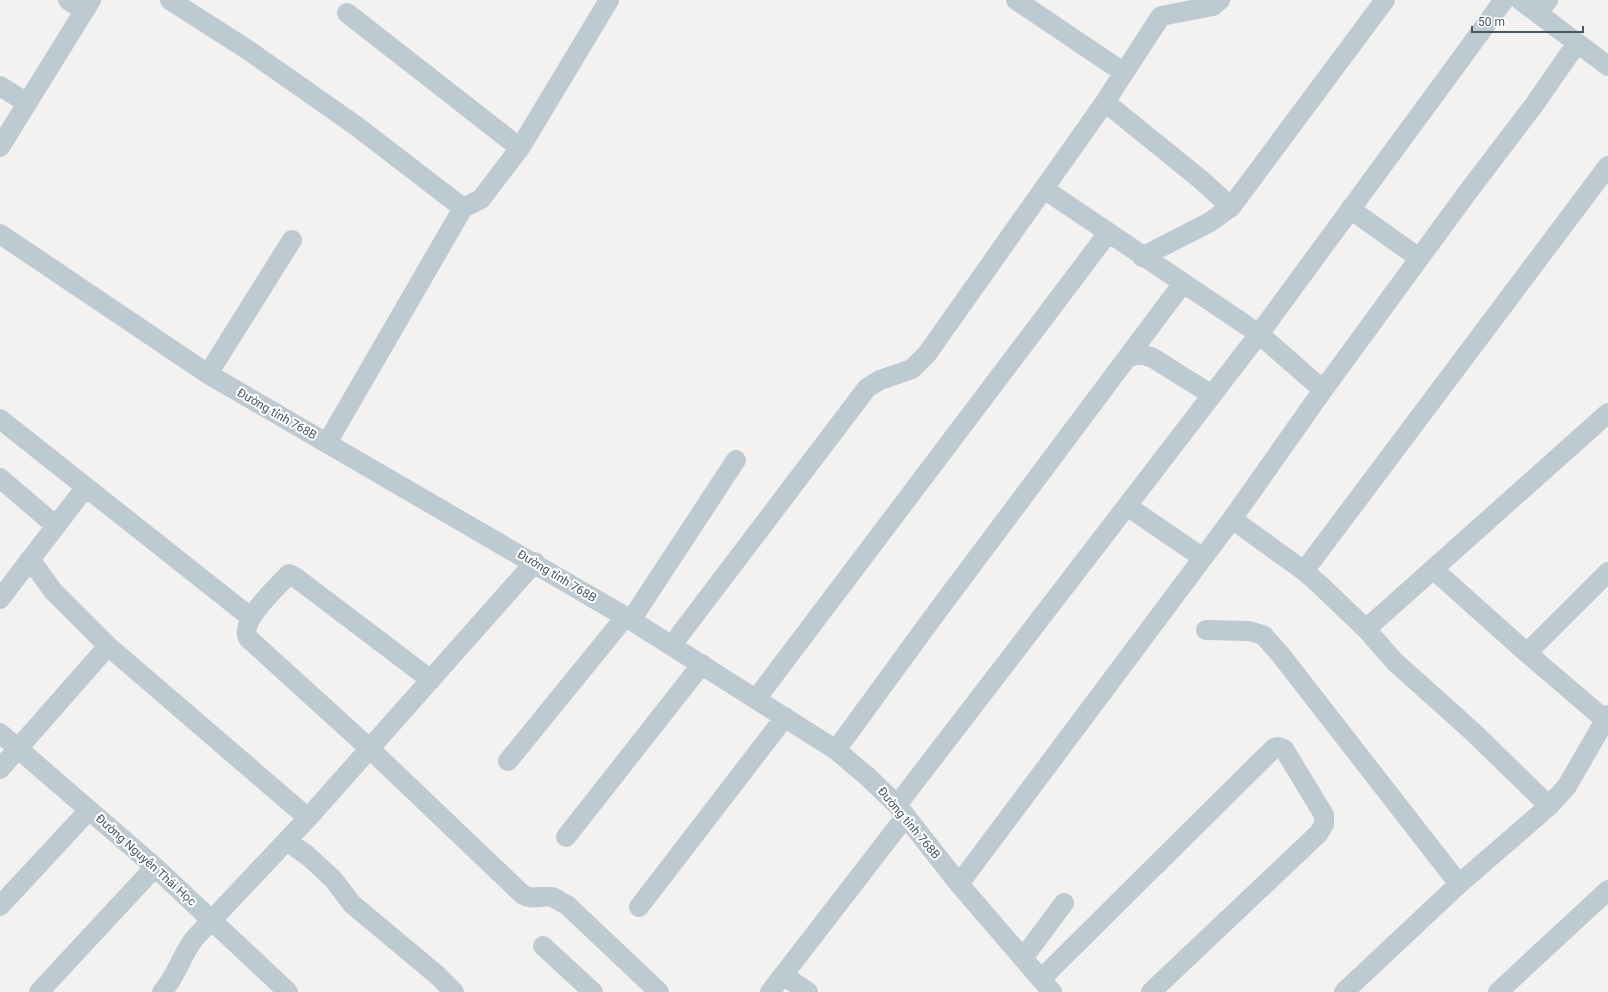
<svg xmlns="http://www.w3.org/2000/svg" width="1608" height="992" font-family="Roboto,sans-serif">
<rect width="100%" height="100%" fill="#f4f1f1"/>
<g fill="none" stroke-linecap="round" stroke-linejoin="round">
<path stroke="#becad1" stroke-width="20" d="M68,0l16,11
M170,0l78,50 107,75 108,83 18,-9 39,-51 89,-148
M1016,0l107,72
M1520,0l88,66
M347,13l173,135
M1538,13l10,-13
M0,86l27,17
M1105,102l95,77 31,28 -21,15 -68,35
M0,147l91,-147
M1044,189l215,145 64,56
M1231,207l154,-207
M1350,209l69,49
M0,234l208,140 423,246 205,130 32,27 29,28 62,79 93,108
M1128,357l13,-3 12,4 59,37
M208,374l84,-134
M0,419l250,198
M327,443l136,-235
M0,478l56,48
M1127,506l76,52
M1232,519l72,52 15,13 47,45 29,33 78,70 76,74
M30,559l23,32 55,55
M1433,569l94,84
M1304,571l304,-405
M0,599l85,-111
M631,620l105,-160
M1366,629l242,-216
M1206,630l43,1 14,4 17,19 179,230 90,-78 18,-20 41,-71
M672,645l195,-257 13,-8 32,-11 15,-15 178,-252 56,-86 52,-10 7,-6
M431,680l-136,-103 -6,-3c-12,13 -50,47 -41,64l122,111 152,145c11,7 18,1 30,3 4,1 10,6 15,8l92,87
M756,699l352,-466
M1604,719l-77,-66 81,-81
M0,733l155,134 133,125
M836,750l100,-137 247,-330
M508,761l118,-145
M0,769l108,-123 200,172
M897,805l362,-471 245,-334
M566,837l136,-173
M287,841l21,15 25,23 19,25 85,71 17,17
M959,884l273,-365 91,-129 144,-197 67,-88 43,-62
M0,906l89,-96
M639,907l146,-190
M543,946l50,46
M1023,958l41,-55
M783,975l25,17
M1041,979l233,-231 4,-1 6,2 40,66v9l-5,9 -168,159
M39,992l116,-125
M162,992c14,-15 19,-36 32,-53l114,-121 227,-256
M770,992l136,-176
M1344,992l115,-108
M1498,992l110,-102"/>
</g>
<g text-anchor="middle" stroke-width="4" stroke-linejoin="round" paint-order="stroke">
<g font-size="12" fill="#485660" stroke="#fff">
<text transform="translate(277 414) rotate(30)" y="4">Đường tỉnh 768B</text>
<text transform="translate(557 576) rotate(31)" y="4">Đường tỉnh 768B</text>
<text transform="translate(909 823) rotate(50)" y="4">Đường tỉnh 768B</text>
<text transform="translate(146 860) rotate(42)" y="4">Đường Nguyễn Thái Học</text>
</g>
</g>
<path d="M1472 26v6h111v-6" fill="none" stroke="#485660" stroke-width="2"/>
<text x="1478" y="26" font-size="12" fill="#485660" stroke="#ffffff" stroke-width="3" paint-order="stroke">50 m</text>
</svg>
